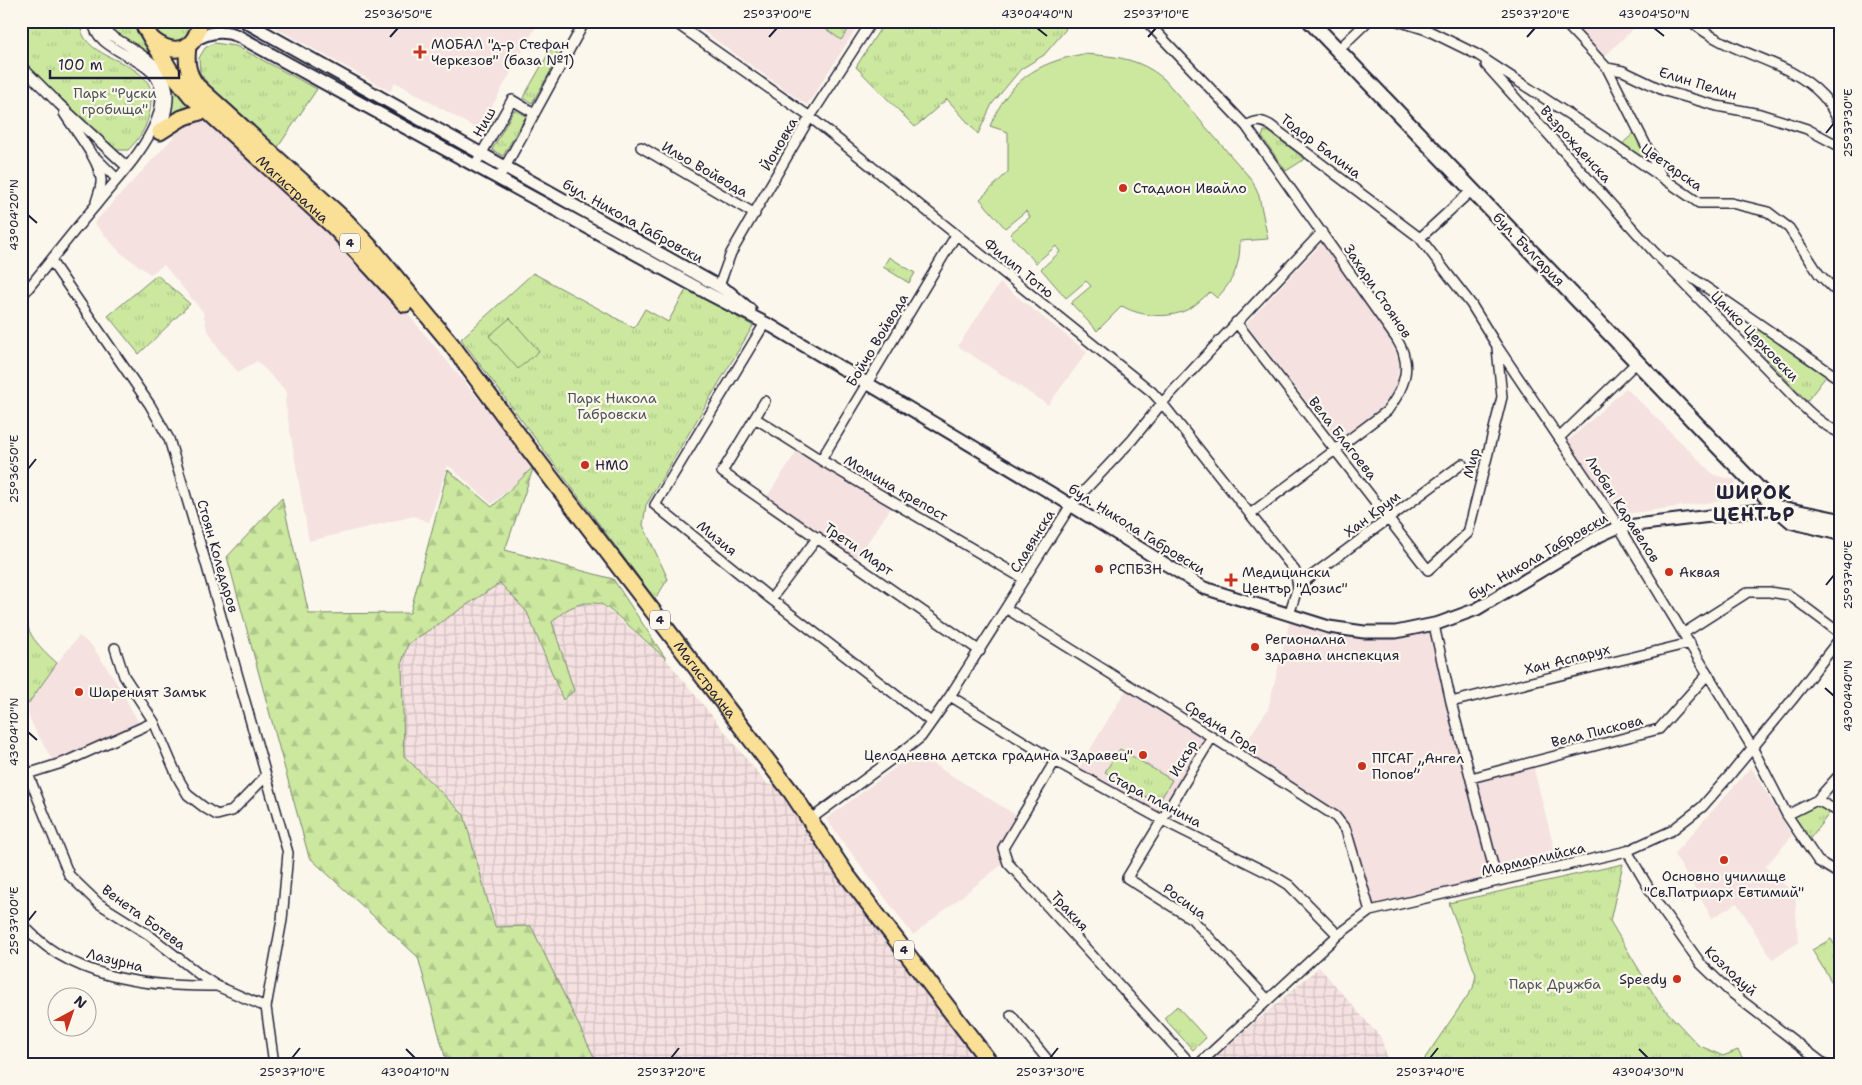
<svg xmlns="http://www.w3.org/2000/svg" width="1862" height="1085" font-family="'Shantell Sans',sans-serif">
<defs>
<pattern id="industrial-grid" width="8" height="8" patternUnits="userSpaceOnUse" patternTransform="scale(1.25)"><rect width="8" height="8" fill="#f4e1e0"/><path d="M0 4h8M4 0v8" fill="none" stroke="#d1c1c1"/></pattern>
<pattern id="grass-tufts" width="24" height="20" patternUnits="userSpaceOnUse" patternTransform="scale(1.25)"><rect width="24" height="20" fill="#cce89f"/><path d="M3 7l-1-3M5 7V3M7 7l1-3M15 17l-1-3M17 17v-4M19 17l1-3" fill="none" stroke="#afc78a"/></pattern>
<pattern id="forest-firs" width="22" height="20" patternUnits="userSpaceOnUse" patternTransform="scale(1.25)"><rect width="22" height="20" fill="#cce89f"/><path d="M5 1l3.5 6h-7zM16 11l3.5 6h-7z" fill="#afc78a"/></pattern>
</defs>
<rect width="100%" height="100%" fill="#fbf7ec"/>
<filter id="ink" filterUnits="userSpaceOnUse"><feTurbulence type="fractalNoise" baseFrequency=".02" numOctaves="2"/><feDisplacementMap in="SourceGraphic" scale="10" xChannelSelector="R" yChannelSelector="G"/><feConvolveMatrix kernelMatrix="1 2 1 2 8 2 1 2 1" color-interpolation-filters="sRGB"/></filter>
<g filter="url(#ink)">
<path fill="#f4e1e0" d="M263,21h276l-60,109 -84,-48 -5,9z
M689,21h172l-54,84z
M1563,21h78l-41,40z
M199,119l8,2 124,107 72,80 131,158 -42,38 -44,-39 -19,57 -15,-6 -105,25 -24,-140 2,-9 -30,-31 -19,11 -18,-21 -13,-22 -4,-17 -39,-47 -14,9 -30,-22 -26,-29 88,-95 9,-8z
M1323,242l66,95 10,25 -3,25 -15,21 -44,32 -91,-116z
M1000,283l87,69 -39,53 -90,-59z
M1626,388l88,87 22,5 -3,19 -115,16 -50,-74z
M800,447l94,56 -40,59 -90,-61z
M1291,616l73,16 70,-7 37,152 61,-15 27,105 -189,44 -24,-81 -11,-14 -97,-62 30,-45z
M79,636l13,10 23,34 25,45 -86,38 -21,-37 -4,-10 -1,-12 29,-41z
M1129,685l81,52 -48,83 -86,-47z
M915,753l104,64 -18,31 4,14 -92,73 -87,-116z
M1751,767l41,69 -27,31 30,27 3,49 -26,16 -35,-56 -25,15 -38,-64z"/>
<path fill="url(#industrial-grid)" d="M500,583l27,29 36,90 11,-11 -22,-69 12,-12 16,-7 22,2 64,54 101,125 9,2 210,278h-382l-10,-7 -99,-130 -31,-112 -60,-59 -2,-94 6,-18z
M1319,967l62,71 8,26h-182z"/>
<path fill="url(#grass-tufts)" stroke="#77856d" d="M21,21h59c0,37 52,36 68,62 5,8 3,19 2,27 -3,17 -10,28 -22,40h-12l-16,-14 -79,-77z
M108,21h24l11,20 52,65 -22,9 -2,-2c-1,-8 3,-18 2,-26 -5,-29 -39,-44 -62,-55l-3,-5z
M151,21h40c-1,20 -23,29 -35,11 -2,-3 -4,-7 -5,-11z
M821,21h29l3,2 -12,17 -22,-16z
M885,21h174l7,8 -22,26 -23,14 -29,35 -14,30 -31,-35 -32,28 -59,-60z
M214,43l22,3 81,43 -39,58 -69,-62 -9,-12 -1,-15 6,-10z
M551,49l9,6 -28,48 -9,-5z
M514,110l12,6 -23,40 -11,-6z
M1264,131h4l37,28 -19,12 -24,-34z
M1636,131l21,41 -37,-26z
M889,257l26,16 -6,10 -26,-16z
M533,273l101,55 11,-19 23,13 19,-34 66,38 -107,179 -3,20 25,54 -13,20 -194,-260z
M157,275l33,29 -51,50 -31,-38z
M1759,329l68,46 -20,26 -58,-61z
M21,620l7,4c-1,12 20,31 29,39l-29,41 -7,2z
M1120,749l52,31 -14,24 -53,-32z
M1817,803l14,8 -23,30 -18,-25z
M1623,864l-13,57 49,82 39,42 25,11 15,-6 8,14h-321v-6l48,-70 3,-13 -27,-72z
M1831,939l10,16v25l-8,4 -21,-34z
M1177,1006l29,32 -13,12 -29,-32z"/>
<path fill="url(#forest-firs)" stroke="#77856d" d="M534,466l-29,84 108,29 53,80c-10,-9 -58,-53 -65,-55 -21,-4 -35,4 -49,18l22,69 -11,9 -36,-88 -27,-29 -92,61 -6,18 2,94 60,59 31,112 36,-1 63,131 10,7h-157l-29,-107 -109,-100 -82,-300 55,-59 27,116 101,-1 38,-143 44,37z"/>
<path fill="#cce89f" stroke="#77856d" d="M1083,54c32,2 56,4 81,25l88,101 7,16 9,43 -28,2c0,24 -6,39 -23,57l-7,-6c-6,5 -12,11 -18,15 -20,13 -51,10 -70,-1l-25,25 -26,-28 20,-17 -5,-5 -20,17 -25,-29 19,-17 -4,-6 -20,17 -26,-29 20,-17 -4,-6 -21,17 -25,-29 28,-27v-40l-18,-6c19,-45 45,-63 93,-72z
M510,318l29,33 -21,18 -29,-33z"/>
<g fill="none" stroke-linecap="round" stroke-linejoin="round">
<g stroke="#22223b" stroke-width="12">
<path id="minor" d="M101,21l4,9 4,4c45,29 74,38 51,98
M673,21l137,96 342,275 10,11 133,168 3,15 -9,29
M1146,21l100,105c10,-6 14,-6 24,-1l150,113 30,39 21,27 26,42 122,181 134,222 34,66 31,46 23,14
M1398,21l29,9 51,25 124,81 97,67h32l37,9 21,16 30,46 15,15 7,3
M1563,21l44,47 16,3 42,20 52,15 43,8 47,15 34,18
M1691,21c37,34 96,37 131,74 8,8 13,20 19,30
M1338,50l30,-29
M1486,65l168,187 141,146c13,14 28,28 46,35
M21,66l38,38 68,63
M1607,68l54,107
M64,113c11,18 35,46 37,66 1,7 -3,16 -5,23
M1246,126l150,212c3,5 7,12 8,18 6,20 -5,39 -17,55l-137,103
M641,147l114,67
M95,157l22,22
M475,165l37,-65 22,13
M499,178l86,-157
M1420,238l52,-48
M51,261l99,144 19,34 36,121 83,293 -6,67 -16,87 8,57
M1669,262l172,118
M719,286l12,-33 79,-136 62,-96
M21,297c25,-30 49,-62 75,-92 18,-23 41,-46 55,-73 8,-15 15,-38 5,-54 -13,-22 -61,-28 -63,-57
M1236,322l192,248 40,-37 34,-136 -5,-49
M765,323l-110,182 116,94 160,123
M765,401l-43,71 258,179
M755,418l66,42 203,119
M1559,438l78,-76
M821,460l135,-225
M1298,586l164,-122
M771,599l47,-62
M1007,609l205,128 123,79 11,14 24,81
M1434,625l17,77 46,179
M1684,633l64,-41h21l20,3 52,39
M115,648l9,28 30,46 24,56 10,17 17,13 12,7 15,-4 34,-35
M950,696l105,65 107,59 114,57 13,8 49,50
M1451,702l239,-59
M1212,737l-85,141 65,41 76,81
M21,757l48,118 29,28 51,32 51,40 17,11 49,21
M1055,761l-52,87 5,15 183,201
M27,774l38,-12 89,-40
M1471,778l188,-49 49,-55
M1817,800l24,-27
M1787,815l30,-15 24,13
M811,819l100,-74 10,-8 29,-41 121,-191 61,-65 30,-37 36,-39 124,-132
M1627,851l33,56 41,57 27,26 96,74
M21,922c46,57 128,65 196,64
M1839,1003l2,-1
M1011,1015l40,49
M1199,1064l139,-129 32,-24 257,-60 44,-20 31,-24 28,-32 62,-75 49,-63"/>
</g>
<g stroke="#22223b" stroke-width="15">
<path id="tertiary" d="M244,21l485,271 21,18
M193,41c15,-9 29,-12 45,-5l469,257 66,34 283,169 148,92 125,39 35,5h32l43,-9 38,-14 122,-73 20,-9 158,-19"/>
</g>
<g stroke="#22223b" stroke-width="18">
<path id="secondary" d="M1310,21l467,487 15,13 49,12
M1778,508l63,13"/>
</g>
<g stroke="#22223b" stroke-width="19">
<g id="primary">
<path id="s1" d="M141,21l29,49 21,26 143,131 71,77"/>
<path d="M152,39c22,18 44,12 48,-18"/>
<path id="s2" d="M188,46c-2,16 -1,27 9,40l149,135 28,30 77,93 77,104 264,345 54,81 145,190"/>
<path d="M160,132l22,-14 24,-8"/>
</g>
</g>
<use href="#minor" stroke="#fbf7ec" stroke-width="9"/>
<use href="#tertiary" stroke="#fbf7ec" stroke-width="11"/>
<use href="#secondary" stroke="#fbf7ec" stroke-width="14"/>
<use href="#primary" stroke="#fadf96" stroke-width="15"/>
</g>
</g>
<path fill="none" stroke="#22223b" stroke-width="2" d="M1037,28l10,8M1654,28l10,8M390,37l8,-9M769,37l8,-9M1148,37l8,-9M1527,37l8,-9M1826,133l8,-10M28,215l9,8M28,469l8,-10M1826,585l8,-10M1825,688l9,8M28,732l9,8M28,921l8,-10M406,1049l9,9M1639,1049l9,9M292,1058l8,-10M671,1058l8,-10M1050,1058l8,-10M1430,1058l8,-10"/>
<g fill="#c8321e" stroke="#fbf7ec" stroke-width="2">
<path d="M417.5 44.5h5v5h5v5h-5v5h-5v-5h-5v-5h5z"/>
<circle cx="1123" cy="188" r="5"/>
<circle cx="585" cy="465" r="5"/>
<circle cx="1099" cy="569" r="5"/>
<circle cx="1669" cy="572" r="5"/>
<path d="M1228.5 572.5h5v5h5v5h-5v5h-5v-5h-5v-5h5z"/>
<circle cx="1255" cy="647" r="5"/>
<circle cx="79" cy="692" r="5"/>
<circle cx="1143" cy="755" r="5"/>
<circle cx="1362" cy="766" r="5"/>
<circle cx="1724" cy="860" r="5"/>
<circle cx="1677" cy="979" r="5"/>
</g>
<g text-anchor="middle" stroke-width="4.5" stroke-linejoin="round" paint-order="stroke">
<g fill="#fbf7ec" stroke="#636270" stroke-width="1">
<rect x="340" y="233.5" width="20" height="19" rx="4"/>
<rect x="650" y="610.5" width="20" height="19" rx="4"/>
<rect x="894" y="940.5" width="20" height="19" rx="4"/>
</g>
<g font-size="12" font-weight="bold" fill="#22223b">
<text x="350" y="247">4</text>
<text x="660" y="624">4</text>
<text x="904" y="954">4</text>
</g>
<g font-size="14" fill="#22223b" stroke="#fbf7ec" text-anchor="start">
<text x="431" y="49">МОБАЛ "д-р Стефан<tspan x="431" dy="16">Черкезов" (база №1)</tspan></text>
<text x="1133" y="193">Стадион Ивайло</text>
<text x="595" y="470">HMO</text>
<text x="1109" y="574">РСПБЗН</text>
<text x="1242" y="577">Медицински<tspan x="1242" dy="16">Център "Дозис"</tspan></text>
<text x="1679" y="577">Аквая</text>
<text x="1265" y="644">Регионална<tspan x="1265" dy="16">здравна инспекция</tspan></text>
<text x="89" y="697">Шареният Замък</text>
<text x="1133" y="760" text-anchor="end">Целодневна детска градина "Здравец"</text>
<text x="1372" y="763">ПГСАГ „Ангел<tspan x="1372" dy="16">Попов”</tspan></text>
<text x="1724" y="881" text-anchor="middle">Основно училище<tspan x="1724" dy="16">"Св.Патриарх Евтимий"</tspan></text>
<text x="1667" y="984" text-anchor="end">Speedy</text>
</g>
<g font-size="14" fill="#22223b" stroke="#fbf7ec">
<text transform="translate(1698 83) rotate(17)" y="5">Елин Пелин</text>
<text transform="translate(484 122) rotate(-60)" y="5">Ниш</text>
<text transform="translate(779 144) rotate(-60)" y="5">Йоновка</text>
<text transform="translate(1576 144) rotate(48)" y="5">Възрожденска</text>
<text transform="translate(1321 146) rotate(37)" y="5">Тодор Балина</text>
<text transform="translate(1672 167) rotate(35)" y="5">Цветарска</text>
<text transform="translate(705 169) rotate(30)" y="5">Ильо Войвода</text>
<text dy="5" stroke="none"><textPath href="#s1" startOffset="228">Магистрална</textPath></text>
<text transform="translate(633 221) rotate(29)" y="5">бул. Никола Габровски</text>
<text transform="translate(1529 249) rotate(46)" y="5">бул. България</text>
<text transform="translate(1019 268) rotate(39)" y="5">Филип Тотю</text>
<text transform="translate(1378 291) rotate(56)" y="5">Захари Стоянов</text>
<text transform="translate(1755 336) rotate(46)" y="5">Цанко Церковски</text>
<text transform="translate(877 340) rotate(-59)" y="5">Бойчо Войвода</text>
<text transform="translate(1343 438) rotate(52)" y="5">Вела Благоева</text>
<text transform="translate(1471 463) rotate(-76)" y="5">Мир</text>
<text transform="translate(896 488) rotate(30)" y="5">Момина крепост</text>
<text transform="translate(1623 509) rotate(57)" y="5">Любен Каравелов</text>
<text transform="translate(1372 514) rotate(-37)" y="5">Хан Крум</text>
<text transform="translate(1137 529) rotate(32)" y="5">бул. Никола Габровски</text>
<text transform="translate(717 538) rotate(39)" y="5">Мизия</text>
<text transform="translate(1032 541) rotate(-58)" y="5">Славянска</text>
<text transform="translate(859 549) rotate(35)" y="5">Трети Март</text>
<text transform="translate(218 556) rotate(74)" y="5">Стоян Коледаров</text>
<text transform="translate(1538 556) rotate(-30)" y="5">бул. Никола Габровски</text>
<text transform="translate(1567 659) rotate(-14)" y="5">Хан Аспарух</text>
<text dy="5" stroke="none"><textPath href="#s2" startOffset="826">Магистрална</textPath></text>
<text transform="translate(1222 727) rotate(33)" y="5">Средна Гора</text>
<text transform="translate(1597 731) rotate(-14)" y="5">Вела Пискова</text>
<text transform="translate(1183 758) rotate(-59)" y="5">Искър</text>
<text transform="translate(1155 799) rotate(28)" y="5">Стара планина</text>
<text transform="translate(1533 859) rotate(-13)" y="5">Мармарлийска</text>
<text transform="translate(1185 901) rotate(36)" y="5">Росица</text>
<text transform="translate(1070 911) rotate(48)" y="5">Тракия</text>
<text transform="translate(144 917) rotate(36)" y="5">Венета Ботева</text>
<text transform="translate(115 960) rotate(14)" y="5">Лазурна</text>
<text transform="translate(1731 971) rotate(43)" y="5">Козлодуй</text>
</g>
<g font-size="14" fill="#4c5454" stroke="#fbf7ec">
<text x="115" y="98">Парк "Руски<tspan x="115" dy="16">гробища"</tspan></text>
<text x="612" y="403">Парк Никола<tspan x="612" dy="16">Габровски</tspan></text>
<text x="1555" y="989">Парк Дружба</text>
</g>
<g font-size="19" font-weight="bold" letter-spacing="1" fill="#22223b" stroke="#fbf7ec">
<text x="1754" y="499">ШИРОК<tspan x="1754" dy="22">ЦЕНТЪР</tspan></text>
</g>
</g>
<rect width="1862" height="1085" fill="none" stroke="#fbf7ec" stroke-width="55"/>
<g transform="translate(72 1012) rotate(40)"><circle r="24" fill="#fbf7ec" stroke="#a4a2a5"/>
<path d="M0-4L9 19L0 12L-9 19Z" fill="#c8321e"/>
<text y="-8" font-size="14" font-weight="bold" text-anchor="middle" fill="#22223b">N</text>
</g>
<path d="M50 70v8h129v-8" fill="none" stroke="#22223b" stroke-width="2.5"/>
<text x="58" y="70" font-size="15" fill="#22223b" stroke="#fbf7ec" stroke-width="4" paint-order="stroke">100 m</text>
<rect x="28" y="28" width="1806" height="1030" fill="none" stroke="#22223b" stroke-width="2"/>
<g font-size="12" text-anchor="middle" fill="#22223b">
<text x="398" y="18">25°36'50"E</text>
<text x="777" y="18">25°37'00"E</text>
<text x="1037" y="18">43°04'40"N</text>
<text x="1156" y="18">25°37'10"E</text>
<text x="1535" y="18">25°37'20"E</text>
<text x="1654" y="18">43°04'50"N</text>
<text transform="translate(1848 123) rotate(-90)" y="4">25°37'30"E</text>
<text transform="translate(14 215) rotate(-90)" y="4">43°04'20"N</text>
<text transform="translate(14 469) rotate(-90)" y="4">25°36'50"E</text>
<text transform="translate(1848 575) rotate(-90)" y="4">25°37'40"E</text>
<text transform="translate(1848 696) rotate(-90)" y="4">43°04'40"N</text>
<text transform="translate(14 732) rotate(-90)" y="4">43°04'10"N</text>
<text transform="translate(14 921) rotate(-90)" y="4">25°37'00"E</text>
<text x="292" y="1076">25°37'10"E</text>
<text x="415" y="1076">43°04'10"N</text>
<text x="671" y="1076">25°37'20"E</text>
<text x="1050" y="1076">25°37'30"E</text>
<text x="1430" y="1076">25°37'40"E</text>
<text x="1648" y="1076">43°04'30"N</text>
</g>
</svg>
